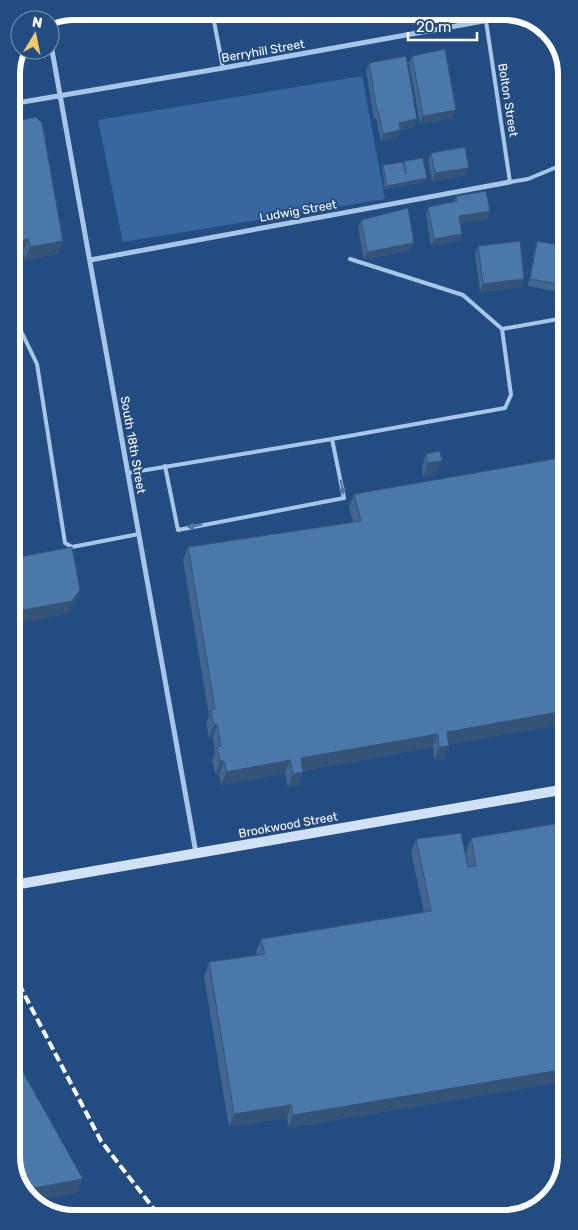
<svg xmlns="http://www.w3.org/2000/svg" width="578" height="1230" font-family="Rubik,sans-serif">
<rect width="100%" height="100%" fill="#234d80"/>
<path fill="#37679e" d="M362,76l23,123 -262,43 -25,-122z"/>
<g fill="none" stroke-linecap="round" stroke-linejoin="round">
<path stroke="#a8c6e7" stroke-width="4" d="M212,11l11,57
M486,21l24,161 18,-3 36,-15
M350,259l113,36 39,34
M12,319l10,14 15,31 28,179 7,4 67,-13
M165,466l13,64 166,-32 -12,-59
M128,473l204,-34 173,-31 6,-13 -9,-66 62,-11"/>
<path stroke="#a8c6e7" stroke-width="5" d="M50,39l146,814
M11,104l212,-36 294,-53
M90,260l420,-78"/>
<path stroke="#d2e2f6" stroke-width="10" d="M14,885l552,-96"/>
<path stroke="#fff" stroke-width="4" stroke-dasharray="9 4" stroke-linecap="butt" d="M14,972l7,16 80,153 60,77"/>
</g>
<path fill="#406691" d="M412,56l41,62 -33,6 -11,-61z
M369,63l46,64 -15,3 -3,8 -16,4 -5,-24h-2l-8,-48z
M12,122l46,132 -33,6 -2,-8 -8,2 -3,-4z
M431,153l35,22 -34,6 -4,-21z
M404,161l21,21 -40,7 -3,-20 1,-4 21,-2z
M456,196l34,15 -3,8 -27,4 -1,18 -28,5 -5,-32 2,-7 26,-5z
M361,220l50,30 -47,10 -6,-33z
M537,241l27,5v47l-36,-7 7,-37z
M478,246l46,33 -2,8 -42,5 -5,-38z
M426,454l11,20 -14,3 -1,-10z
M354,494l95,250 -5,15 -10,1 -1,-13 -130,24 -5,14 -10,2 -3,-14 -64,12 -2,-11 -3,1 -4,-15 3,-7 -2,-16 -4,1 -3,-15 3,-7 -26,-156 5,-13 165,-25 -4,-15z
M566,822v259l-277,47 -2,-10 -58,9 -25,-151 5,-14 48,-7 -1,-3 5,-13 163,-27 -13,-60 5,-13 52,28 -2,-16 5,-13z"/>
<path fill="#345376" d="M31,52l-5,13 -14,3 6,-14z
M456,110l-3,8 -33,6 3,-8z
M417,119l-2,8 -19,3 3,-7z
M400,130l-3,8 -16,4 2,-8z
M469,168l-3,7 -34,6 3,-8z
M427,178l-2,4 -40,7 2,-3z
M490,211l-3,8 -31,5 3,-8z
M462,234l-3,7 -28,5 3,-7z
M28,239l-5,13 -8,2 4,-13z
M63,241l-5,13 -33,6 5,-13z
M414,243l-3,7 -47,10 3,-8z
M524,279l-2,8 -42,5 3,-8z
M442,461l-5,13 -14,3 5,-14z
M80,590l-5,13 -8,11 -54,10v-12z
M565,711v13l-123,22 5,-14z
M217,724l-4,13 -4,1 5,-13z
M438,734l-5,13 -137,25 5,-14z
M449,746l-5,13 -10,1 5,-13z
M290,760l-5,13 -64,12 5,-13z
M220,761h4l-5,13 -3,1z
M303,772l-5,13 -10,2 5,-13z
M566,1069v12l-277,47 4,-13z
M291,1105l-4,13 -58,9 5,-13z
M83,1179l-5,14 -46,8 -8,-11z"/>
<path fill="#4b77a9" stroke="#345376" d="M445,49l11,61 -33,6 -11,-60z
M20,50h11v2l-13,2z
M406,56l11,63 -18,4 1,7 -17,4 -5,-24 -1,1 -8,-48z
M36,117l6,6 21,118 -33,6 -2,-8 -9,2 -7,-11v-108z
M465,147l4,21 -34,5 -4,-20z
M423,158l4,20 -40,8 -4,-21 20,-3 3,12 -2,-13z
M486,191l4,20 -31,5 3,18 -28,5 -6,-32 29,-6 -1,-5z
M408,208l6,35 -47,9 -6,-32z
M520,241l4,38 -41,5 -5,-38z
M537,241l27,5v39l-34,-6z
M440,451l2,10 -14,2 -2,-9z
M565,457v254l-118,21 2,14 -10,1 -1,-13 -137,24 2,14 -10,2 -3,-14 -64,12 -2,-11h-4l-3,-14 4,-1 -4,-22 -3,1 -3,-15 4,-1 -27,-162 173,-26 -7,-27z
M72,547l8,43 -8,11 -59,11v-54z
M566,822v247l-273,46 -2,-10 -57,9 -25,-152 56,-8 -4,-15 170,-28 -15,-72 45,-6 7,34 8,-1 -5,-28z
M14,1056l69,123 -59,11 -9,-13z"/>
<defs><path id="oneway-solid" d="M-6-.8H1V-3.2L6.5 0L1 3.2V.8H-6Z" transform="scale(1.25)"/></defs>
<g fill="#5277a4">
<use href="#oneway-solid" transform="translate(342 487) rotate(79)"/>
<use href="#oneway-solid" transform="translate(195 526) rotate(169)"/>
</g>
<g text-anchor="middle" stroke-width="4" stroke-linejoin="round" paint-order="stroke">
<g font-size="12" fill="#fff" stroke="#234d80">
<text transform="translate(263 51) rotate(-10)" y="4">Berryhill Street</text>
<text transform="translate(508 100) rotate(81)" y="4">Bolton Street</text>
<text transform="translate(298 211) rotate(-10)" y="4">Ludwig Street</text>
<text transform="translate(133 445) rotate(80)" y="4">South 18th Street</text>
<text transform="translate(288 825) rotate(-10)" y="4">Brookwood Street</text>
</g>
</g>
<path d="M0 0H578V1230H0ZM74 20H504A54 54 0 0 1 558 74V1156A54 54 0 0 1 504 1210H74A54 54 0 0 1 20 1156V74A54 54 0 0 1 74 20Z" fill="#234d80" fill-rule="evenodd"/>
<path fill="none" stroke="#fff" stroke-width="6" d="M74 20H504A54 54 0 0 1 558 74V1156A54 54 0 0 1 504 1210H74A54 54 0 0 1 20 1156V74A54 54 0 0 1 74 20Z"/>
<g transform="translate(35 35) rotate(10)"><circle r="24" fill="#234d80" stroke="#7b94b3"/>
<path d="M0-4L9 19L0 12L-9 19Z" fill="#f2c96b"/>
<text y="-8" font-size="14" font-weight="bold" text-anchor="middle" fill="#ffffff">N</text>
</g>
<path d="M408 32v8h69v-8" fill="none" stroke="#ffffff" stroke-width="2.5"/>
<text x="416" y="32" font-size="15" fill="#ffffff" stroke="#234d80" stroke-width="4" paint-order="stroke">20 m</text>
</svg>
